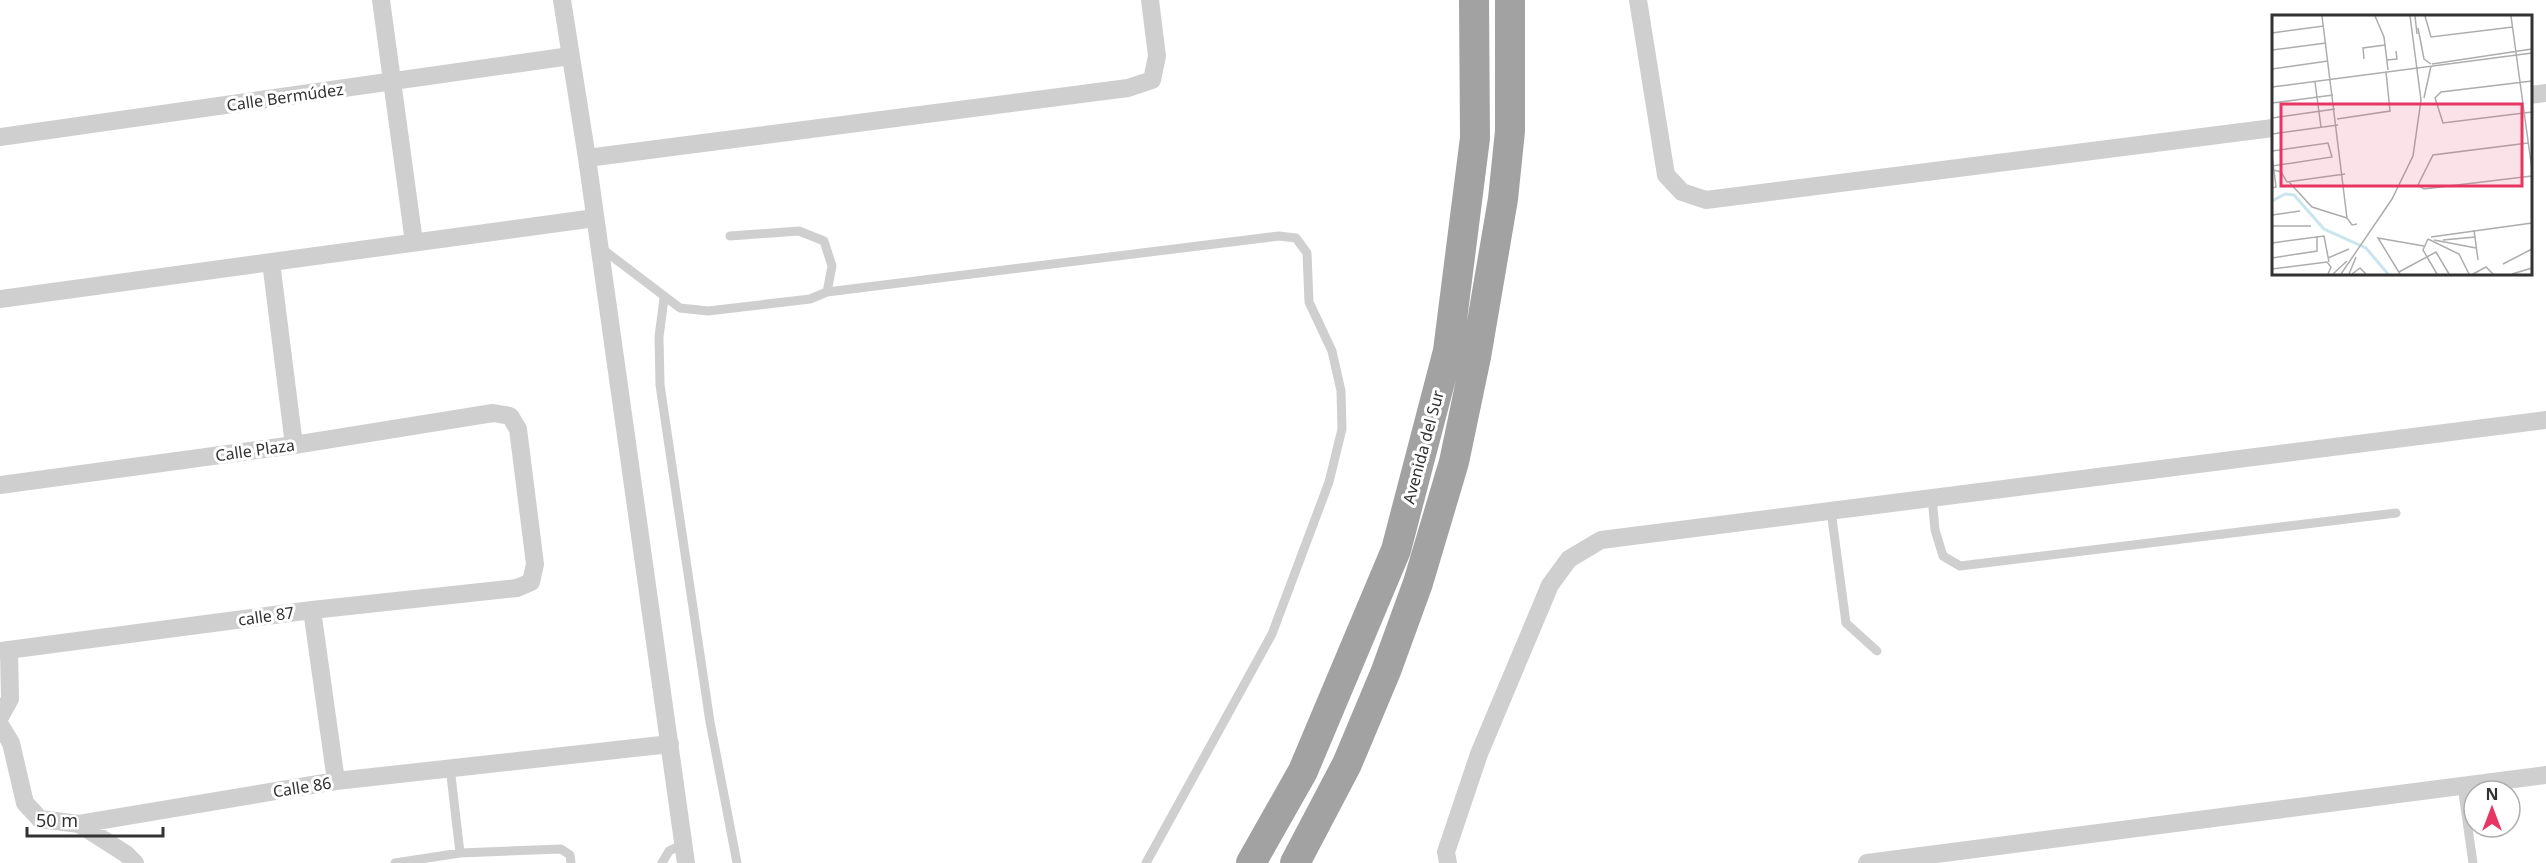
<svg xmlns="http://www.w3.org/2000/svg" width="2546" height="863" font-family="'Noto Sans',sans-serif">
<rect width="100%" height="100%" fill="#fff"/>
<g fill="none" stroke-linecap="round" stroke-linejoin="round">
<path stroke="#cfcfcf" stroke-width="9" d="M601,248l79,60 28,3 102,-12 17,-7 5,-26 -8,-25 -25,-10 -69,5
M827,292l452,-56 17,2 11,15 2,49 23,49 9,40 1,38 -13,53 -57,152 -126,229
M664,298l-5,39 1,48 50,337 27,141
M1932,497l3,33 8,26 17,10 436,-53
M1831,511l15,112 31,28
M2462,786l11,77
M460,853l101,-4 9,6 1,8
M395,863l65,-10 -10,-86
M662,863l7,-12 14,-7"/>
<path stroke="#cfcfcf" stroke-width="18" d="M381,0l33,242
M562,0l25,158 99,705
M1638,0l28,175 16,17 24,8 567,-72
M2530,95l16,-2
M0,137l570,-81
M587,158l541,-70 24,-8 5,-24 -7,-56
M271,262l23,183
M0,299l595,-81
M0,485l294,-40 199,-32 17,3 8,13 17,135 -4,18 -14,6 -205,22 -312,41
M312,610l24,171
M0,717l10,-18 -1,-48
M0,725l11,18 14,60 15,16 39,5 257,-43 334,-37
M79,824l47,30 9,9
M1448,863l-2,-11 33,-98 71,-169 19,-26 32,-19 945,-120
M1867,863l679,-88"/>
<path stroke="#a2a2a2" stroke-width="30" d="M1251,863l52,-92 93,-221 52,-199 27,-213 -1,-138
M1295,863l52,-99 39,-93 32,-88 36,-121 22,-105 27,-158 7,-68v-131"/>
</g>
<g text-anchor="middle" stroke-width="6" stroke-linejoin="round" paint-order="stroke">
<g font-size="16" fill="#323232" stroke="#fff">
<text transform="translate(285 97) rotate(-8)" y="6">Calle Bermúdez</text>
<text transform="translate(1423 447) rotate(-75)" y="6">Avenida del Sur</text>
<text transform="translate(255 450) rotate(-8)" y="6">Calle Plaza</text>
<text transform="translate(266 616) rotate(-8)" y="6">calle 87</text>
<text transform="translate(302 787) rotate(-9)" y="6">Calle 86</text>
</g>
</g>
<g transform="translate(2272 15)">
<rect width="260" height="260" fill="#fff"/>
<path fill="none" stroke="#cae5ec" stroke-width="3" d="M0,186l13,-7 9,1 30,34 42,19 22,26"/>
<path fill="none" stroke="#adadad" stroke-width="1.5" d="M50,1l25,202 5,7 5,-1M103,1l9,21 4,33M143,1l2,18M153,1l6,21 82,-10M239,1l21,154M146,13l6,31 7,5M0,18l52,-7M0,35l54,-7M92,44l-1,-11 22,-3M115,45l10,-1 -1,-8M160,49l100,-15M0,54l56,-8M260,66l-91,11 -6,6 8,25 89,-11M43,67l6,45M0,72l260,-34M152,83l7,-32M0,88l61,-8M0,103l63,-9M65,104l53,-8 -4,-39M0,119l66,-9M256,128l-95,12 -15,30 6,4 108,-13M0,136l56,-8 4,14 -60,9M0,140l4,32 -4,1M2,155l7,2 6,10 58,-8M17,167l23,25 35,11M0,200l28,-4M0,211h39M202,215l4,30M159,222l101,-14M156,224l31,15 10,20M156,224l-5,11 14,24M162,225l42,8M171,225l32,-3M0,228l52,-7 5,26M0,243l45,-7v-15M56,243l21,-9M231,249l29,-15M0,254l55,-7 4,5 -3,7M127,257l37,-20 13,22M61,259l14,-13M69,259l51,-75 21,-43 8,-56 -11,-84M77,259l7,-17M80,259l8,-6 6,6M128,259l-22,-36 46,8M201,259l13,-7 7,7M240,259l20,-6"/>
<path fill="#e73664" fill-opacity="0.15" stroke="#e73664" stroke-width="3" d="M9,89h241v82h-241z"/>
<rect width="260" height="260" fill="none" stroke="#323232" stroke-width="3"/>
</g>
<g transform="translate(2492 809)"><circle r="28" fill="#ffffff" stroke="#adadad" stroke-width="1.5"/>
<path d="M0-4.5L10 22L0 15L-10 22Z" fill="#e73664"/>
<text y="-9" font-size="16" font-weight="bold" text-anchor="middle" fill="#323232">N</text>
</g>
<path d="M27 827v9h136v-9" fill="none" stroke="#323232" stroke-width="3"/>
<text x="36" y="827" font-size="18" fill="#323232" stroke="#ffffff" stroke-width="4.5" paint-order="stroke">50 m</text>
</svg>
